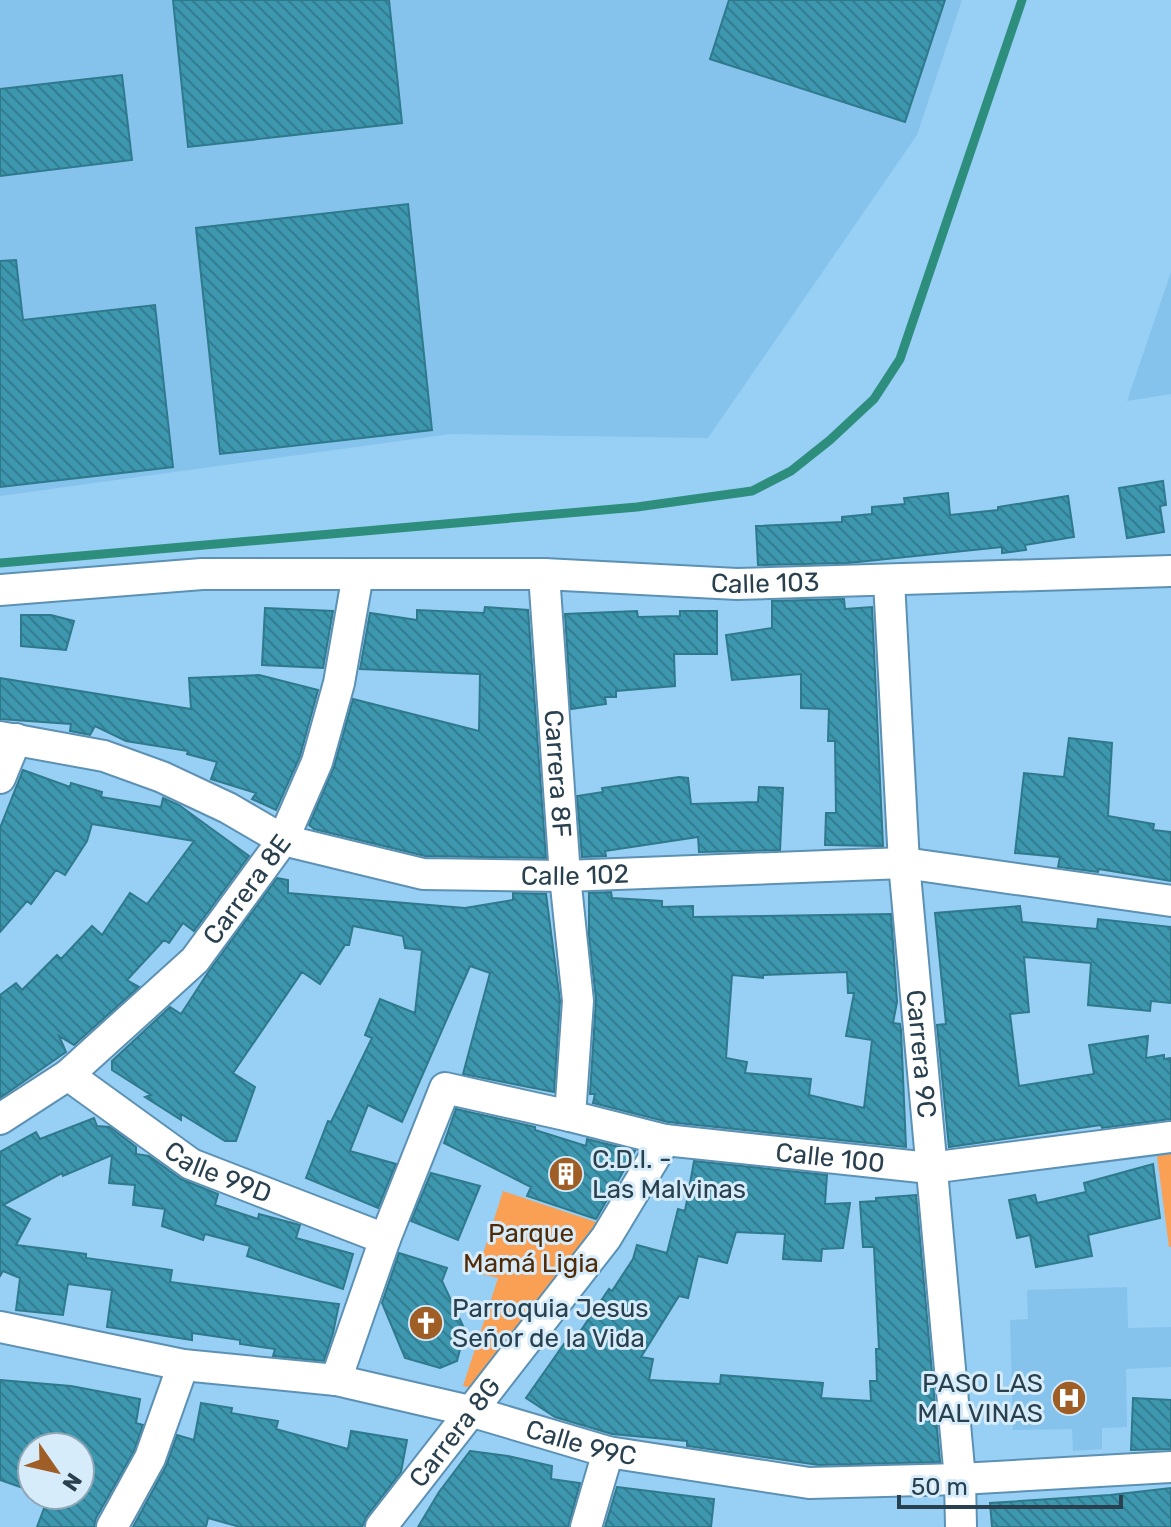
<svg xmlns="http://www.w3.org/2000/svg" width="1171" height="1527" font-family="Rubik,sans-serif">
<defs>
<pattern id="building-back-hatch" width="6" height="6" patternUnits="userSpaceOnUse" patternTransform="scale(2)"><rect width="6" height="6" fill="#3d97af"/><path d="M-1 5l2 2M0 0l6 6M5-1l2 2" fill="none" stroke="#337d91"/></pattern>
</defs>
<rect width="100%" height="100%" fill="#98cff5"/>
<path fill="#85c3ed" d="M0,0h962l-45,135 -209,303 -257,-4 -451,62z
M1171,272v122l-44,7z
M1127,1287l1,41 43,-1v40l-45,2 1,58 -25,1v21l-29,2 -1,-22 -59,1 -3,-110 18,-1 -1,-29z"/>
<path fill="#faa055" d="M1171,1154v93h-2l-12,-91z
M503,1191l99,33 -126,165 -13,-3 35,-108 -21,-5z"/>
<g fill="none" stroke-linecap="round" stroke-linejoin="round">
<path stroke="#2e8e7d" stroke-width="9" d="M0,563l637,-56 115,-16 39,-20 39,-31 44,-41 26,-40 122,-359"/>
</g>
<path fill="url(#building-back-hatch)" stroke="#2f798c" stroke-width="2" fill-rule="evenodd" d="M173,0h216l13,123 -214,24z
M729,0h216l-40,122 -195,-63z
M122,75l10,85 -132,16v-87z
M408,204l24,226 -212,24 -24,-226z
M16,260l7,60 132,-15 18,162 -173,20v-226z
M1163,481l3,24 -6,1 4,26 -37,6 -8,-50z
M948,493l2,22 48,-5v-3l70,-11 6,41 -49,8 1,5 -24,3v-6l-154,16 -90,2 -2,-39 86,-4v-5l30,-3v-7l33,-3 -1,-6z
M844,599l1,10 27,-2 11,239 -58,-1 1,-32h10l-1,-72h-7l1,-32 -28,-1v-34l-69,6 -6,-45 46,-7v-27z
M485,607l43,3 18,248 -121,-2 -111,-27 -5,-4 25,-58 19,-68 126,32 1,-57 -120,-5 10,-56 47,7v-10l67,3z
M265,608l68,3 -10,57 -61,-3z
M637,611l1,6 42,-1v-5h37v43h-43l1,32 -59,5v6h-11l1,7 -35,5 -6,-95z
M21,615h30l23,6 -8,29 -45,-4z
M259,675l59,15 -18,66 -24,54 -24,-11 4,-6 -45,-14 6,-17 -30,-8 1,-3 -62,-10 -31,-15 -5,9 -20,-4 1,-7 -71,-5v-41l191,31 -2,-31z
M1069,738l43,5 -4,73 46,8 -1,6 18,2v49l-72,-12 -1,3 -40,-5 2,-10 -45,-4 9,-80 40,4z
M23,770l47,17 1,-4 31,9 -1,5 60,10 2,-9 16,7 70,51 -55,75 -11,-8 -14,20 -5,-3 -37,40 12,7 -65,58 -15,-9 7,16 -66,46v-103l16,-12 6,7 35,-35 4,4 31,-33 10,9 28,-42 17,11 47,-63 -102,-17 -5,17 -22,34 -9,-5 -25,34 -4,-3 -27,31v-104z
M679,777l9,1 3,26 67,-2 1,-15 24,1 -3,62 -81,2 -1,-15 -93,14 1,5 -24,1 -5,-61 26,-4 -1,-4z
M277,878l11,2v13l177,15 48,-8v-7l33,1 14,107 -6,91 -91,-18 27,-101 -20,-7 -68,156 -34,-17 -18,46 46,13 -18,44 -72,-30 22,-57 3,1 41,-84 -7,-3 15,-36 35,14 7,-63 -17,-2 -2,-12 -50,-10 -4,19h-4l-25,39 -18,-12 -69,101 22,14 -19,54h-11l-44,-27v6l-36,-23 6,-2 -39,-25v-9l58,-54 11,7 28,-43z
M611,892l1,6 50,3v6l31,-1v11l198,-3 6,88 -4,21 7,1 1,6 5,117 -238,-25 -75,-19 2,-9h-5l6,-95 -7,-62v-44zM847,972l1,21h6l-8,43 26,4 -8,68 -55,-13 2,-16 -66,-6 2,-11 -21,-4 6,-83 31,3v-3z
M1020,906l2,16 75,7 1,-10 73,8v76l-20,-2 -1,10 -62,-6 3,-42 -67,-6 5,55 -19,2 9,72 75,-12 -5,-29 59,-9 -2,22 18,-3v4l7,-1v61l-69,9 -1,-3 -152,22 -12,-122 9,-1 -11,-111z
M456,1109l79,18v3l51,16 1,-7 48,12 -39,68 -69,-23 4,-9 -87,-44z
M94,1118l3,8 13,1 26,20v7l13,2 32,23 37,15 -3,11 43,14 1,-5 37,10 4,1 -4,13 57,16 -10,35 -96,-33 3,-10 -45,-12 -2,6 -41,-14 3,-17 -32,-4 2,-20 -26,-2 3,-28 -49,21 -1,-3 -59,32 27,14 -14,26 70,9v4l86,12 -2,12 169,22 -6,29 -9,28 -51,-5 2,-7 -35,-5v-4l-48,-7v7l-85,-13 5,-37 -44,-6 -5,31 -47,-5 4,-32 -17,-7 -3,5v-124l36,-20 4,7z
M694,1161l133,14 -2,29 25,-1 -7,45 -21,1 -1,12 -38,-2 2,-25 -49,-2 -9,31 -29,-7 -10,42 -9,-2 -38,61 12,2 -4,21 71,4 1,-9 102,8 -2,15 50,3 -1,-20h7l-1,-32h3l-5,-102h-11l-3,-45 16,-1v-3l40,-3 24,267 -121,3 -132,-19v-5l-75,-7 -57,-17 -29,-19 38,-54 5,4 40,-59 3,2 21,-32 4,-14 30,8 11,-44 7,2z
M1153,1164l7,54 -72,17 4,21 -56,11 -6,-32 -13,3 -8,-38 26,-5 2,8 49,-11 -2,-9z
M431,1173l49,13 -22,54 -47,-19z
M399,1253l48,15 -5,13 23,49 -8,31 -17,7 -35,-10 -23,-55z
M0,1380l71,6 69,13 -4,24 7,2 -9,26 -38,67 -2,9h-57l12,-32h31v-48h-48v44l-32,-11z
M1133,1398l38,2v49l-40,1z
M201,1403l31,5 -1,5 47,8 -2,8 72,20 3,-18 56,9 -6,32 -34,44 -5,11h-122l-32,-9 -2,9h-73l33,-61 11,-31 17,5z
M470,1451l38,5 44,10 -1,13 29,4 -12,44h-150l21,-35z
M617,1487l97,12 -3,28h-106z
M1171,1488v39h-179l-2,-24 120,-8z"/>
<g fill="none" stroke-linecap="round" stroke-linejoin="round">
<g stroke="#5c91b4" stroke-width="34">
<g id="minor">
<path id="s1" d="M544,574l21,302 13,125 -8,115"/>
<path id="s2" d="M889,581l15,282 56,616 1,48"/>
<path id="s3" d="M0,590l202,-16h342l193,10 434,-13"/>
<path id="s4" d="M0,737l104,19 58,21 66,31 55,32 140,34 142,2 339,-13 267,38"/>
<path d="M0,778l16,-39"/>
<path id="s5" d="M68,1075l123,89 194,75"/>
<path id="s6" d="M0,1119l68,-44 127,-115 88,-120 34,-78 22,-79 19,-109"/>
<path id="s7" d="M0,1327l183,38 153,15 134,31 138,41 201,31 151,-4 211,-12"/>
<path id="s8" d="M336,1380l49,-141 60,-151 125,28 95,24 265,28 241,-31"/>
<path d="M112,1527l38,-69 33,-93"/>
<path id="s9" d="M381,1527l225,-289 59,-98"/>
<path d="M586,1527l22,-75"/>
</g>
</g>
<use href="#minor" stroke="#fff" stroke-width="30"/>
</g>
<defs>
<g id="building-disc" transform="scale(1.8)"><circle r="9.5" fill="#9e5e26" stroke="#d6ecfb"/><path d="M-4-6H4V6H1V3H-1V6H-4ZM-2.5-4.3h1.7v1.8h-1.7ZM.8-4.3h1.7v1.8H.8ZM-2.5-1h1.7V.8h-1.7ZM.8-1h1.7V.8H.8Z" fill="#fff"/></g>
<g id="church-disc" transform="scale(1.8)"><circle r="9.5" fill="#9e5e26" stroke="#d6ecfb"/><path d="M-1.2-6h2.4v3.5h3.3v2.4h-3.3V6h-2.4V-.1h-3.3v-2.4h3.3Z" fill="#fff"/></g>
<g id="hospital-disc" transform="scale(1.8)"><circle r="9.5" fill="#9e5e26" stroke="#d6ecfb"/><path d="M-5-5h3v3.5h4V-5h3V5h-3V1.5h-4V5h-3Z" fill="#fff"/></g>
</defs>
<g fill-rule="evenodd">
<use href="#building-disc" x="566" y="1174"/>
<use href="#church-disc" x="426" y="1323"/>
<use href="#hospital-disc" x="1069" y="1398"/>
</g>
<g text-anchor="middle" stroke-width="6" stroke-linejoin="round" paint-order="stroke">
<g font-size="26" fill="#29404f" stroke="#d6ecfb">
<text dy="9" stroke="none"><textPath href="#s3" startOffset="766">Calle 103</textPath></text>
<text dy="9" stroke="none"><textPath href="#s1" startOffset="200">Carrera 8F</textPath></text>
<text dy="9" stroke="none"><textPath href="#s4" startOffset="600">Calle 102</textPath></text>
<text dy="9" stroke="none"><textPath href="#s6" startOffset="340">Carrera 8E</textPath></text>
<text dy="9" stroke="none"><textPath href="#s2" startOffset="474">Carrera 9C</textPath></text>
<text dy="9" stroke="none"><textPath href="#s8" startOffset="704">Calle 100</textPath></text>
<text dy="9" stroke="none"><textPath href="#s5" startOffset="180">Calle 99D</textPath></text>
<text dy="9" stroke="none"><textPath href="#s9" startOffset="120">Carrera 8G</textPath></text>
<text dy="9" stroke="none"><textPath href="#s7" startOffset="594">Calle 99C</textPath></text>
</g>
<g font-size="26" fill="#29404f" stroke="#d6ecfb" text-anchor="start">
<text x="592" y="1168">C.D.I. -<tspan x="592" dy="30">Las Malvinas</tspan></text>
<text x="452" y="1317">Parroquia Jesus<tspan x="452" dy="30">Señor de la Vida</tspan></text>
<text x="1043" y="1392" text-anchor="end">PASO LAS<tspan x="1043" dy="30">MALVINAS</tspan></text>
</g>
<g font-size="26" fill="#512b06" stroke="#d6ecfb">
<text x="531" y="1242">Parque<tspan x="531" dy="30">Mamá Ligia</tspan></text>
</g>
</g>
<g transform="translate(56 1471) rotate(124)"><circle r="38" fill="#d6ecfb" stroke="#91a7b6" stroke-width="2"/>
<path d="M0-6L14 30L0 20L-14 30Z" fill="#9e5e26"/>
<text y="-12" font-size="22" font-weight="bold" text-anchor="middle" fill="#29404f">N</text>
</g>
<path d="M899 1495v12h222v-12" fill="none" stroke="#29404f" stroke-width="4"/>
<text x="911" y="1495" font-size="24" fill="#29404f" stroke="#d6ecfb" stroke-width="6" paint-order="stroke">50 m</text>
</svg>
